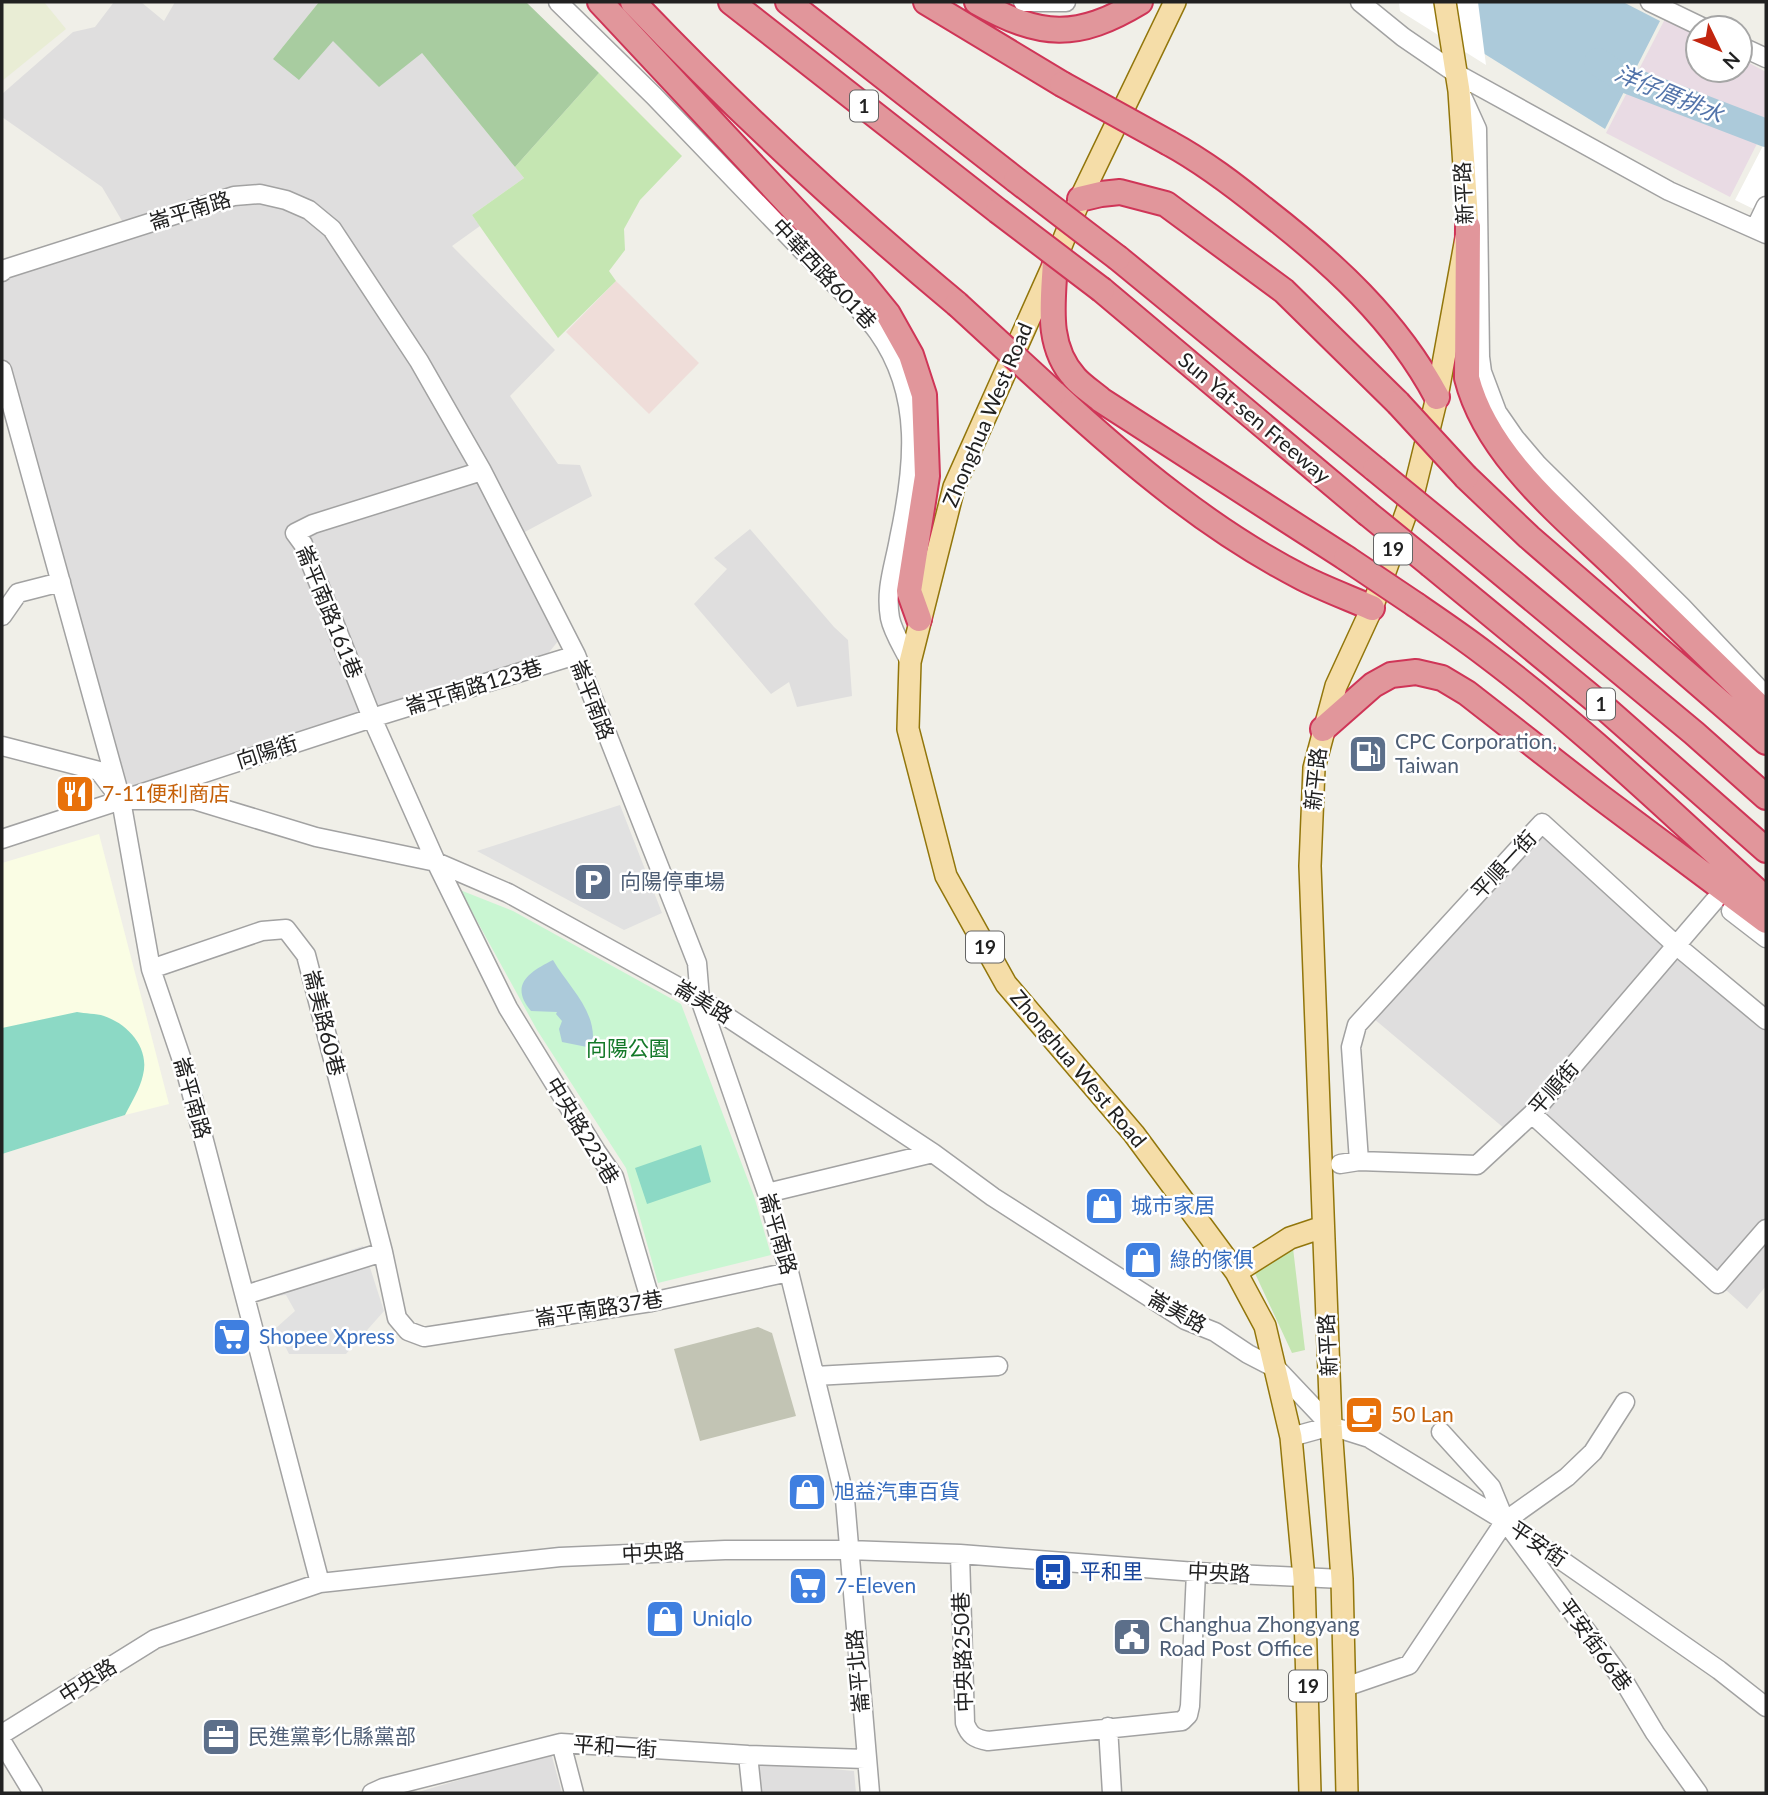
<svg xmlns="http://www.w3.org/2000/svg" width="1768" height="1795" font-family="Lato,'Noto Sans TC',sans-serif">
<rect width="100%" height="100%" fill="#f0efe8"/>
<path fill="#dfdede" d="M114,2h27l23,19 11,-19h144l-46,57 60,-19 89,13 102,125 -52,37 8,11 -28,20 103,104 -45,46 48,68 22,1 12,31 -71,38 38,106 -13,16 -419,131 -12,-9 -113,-409v-99l126,-39 -26,-44 -100,-70v-23l71,-62 22,-5z
M750,529l84,98 14,13 4,56 -55,11 -8,-25 -18,12 -77,-90 33,-35 -13,-11z
M1542,823l224,208v255l-19,23 -215,-195 -21,20 -144,-121z
M551,1753l11,40h-147z
M754,1762l100,9 2,22h-99z"/>
<path fill="#efddd9" d="M616,281l83,82 -50,51 -83,-82z"/>
<path fill="#e9dbe4" d="M1665,19l33,17v34h42v-12l26,14v54l-36,71 -124,-64z"/>
<path fill="#fafde4" d="M99,834l70,270 -44,11 -123,39v-291z"/>
<path fill="#c2c4b4" d="M758,1327l14,6 24,83 -96,25 -26,-92z"/>
<path fill="#e9edd5" d="M2,2h42l22,27 -64,52z"/>
<path fill="#c5e6b2" d="M599,73l83,83 -42,44 -16,29 1,21 -16,21 7,10 -58,57 -86,-123 52,-37 -9,-11z
M1293,1248l12,102 -13,3 -39,-84z"/>
<path fill="#a8cca0" d="M319,2h207l73,71 -84,94 -93,-114 -43,34 -46,-46 -34,39 -26,-21z"/>
<path fill="#c9f6d2" d="M460,890l53,21 168,93 73,192 17,59 -113,28 -32,-115 -89,-138z"/>
<path fill="#8cd9c5" d="M77,1012c8,2 19,1 27,4 24,8 46,32 39,59 -3,14 -12,28 -18,40l-123,39v-126z
M701,1145l10,37 -64,22 -12,-36z"/>
<path fill="#e1e1e1" d="M620,805l42,108 -38,17 -147,-79z
M363,1246l21,65 -38,43h-57l-13,-26 19,-17 -9,-16 -10,1 -6,-20z"/>
<path fill="#accada" d="M1401,2h222l37,19 -55,108z
M553,960c16,28 46,52 39,88l-30,-6 -3,-13 3,-8 -6,-7 1,-2 -26,-1c-22,-26 -2,-39 22,-51z"/>
<path fill="#fff" d="M1399,2h79l8,63 -86,-54z
M1766,140v75l-31,-15z"/>
<g fill="none" stroke-linecap="round" stroke-linejoin="round">
<path stroke="#accada" stroke-width="28" d="M1598,62l25,16 143,55"/>
<g stroke="#a2a2a2" stroke-width="21">
<path id="minor" d="M558,2l96,94 200,208c8,9 17,18 24,28 45,63 36,137 21,207 -5,28 -14,50 -9,79 3,15 14,31 20,44
M1023,2h43
M1360,2l43,35 54,37 212,117 97,43
M1650,2l54,26
M1740,46l26,12
M1462,96l15,33 3,228 2,15 15,40 18,26 23,27 144,142 84,89
M1755,229l11,-23
M2,272l3,-3 229,-73 26,-2 26,6 23,10 23,19 87,132 63,110 94,184 121,308 3,36 67,194 22,79 56,227 25,294
M2,370l119,430 30,169 35,103 134,511
M482,471l-169,53 -18,9 8,11 69,174 64,144 72,146 88,143 18,26 37,125
M2,616l16,-23 43,-11
M2,746l97,25 22,29h73l122,37 120,25 72,31 192,106 233,154 60,44 192,123 30,12 33,22 29,15 54,57
M2,839l370,-121 204,-63
M1731,911l35,27
M151,969l111,-38 24,-2 20,26 77,297 14,66 11,13 16,6 227,-35 138,-30
M1532,1114l186,170 48,-55
M1359,1161l-8,-114 6,-22 185,-202 135,123 89,74
M1340,1164l19,-3 118,4 55,-51 183,-214
M767,1193l166,-40
M245,1295l138,-43
M815,1376l183,-10
M1441,1432l50,55 14,34 120,162 30,50 43,60
M1291,1437l40,-11 38,12 136,83 214,149 47,37
M960,1554l5,169c4,12 10,16 23,18l194,-20 6,-6 2,-9 6,-134
M1345,1687l64,-22 96,-144 62,-44 26,-25 32,-50
M1108,1727l4,66
M2,1734l153,-95 165,-56 240,-26 165,-7h123l112,4 236,18 146,7
M2,1742l31,51
M561,1743l13,50
M748,1755l4,38
M372,1793l11,-5 178,-45 187,12 117,4"/>
</g>
<g stroke="#92760b" stroke-width="24">
<path id="major" d="M1175,2l-95,197 -25,62 -101,226 -44,175 -2,67 38,147 60,108 128,150 102,138 29,54 26,111 13,141 6,215
M1236,1272l54,-34 33,-11
M1347,1793l-5,-214 -11,-153 -21,-560 4,-98 22,-82 36,-78 42,-117 23,-94 31,-170 -9,-136 -14,-89"/>
</g>
<g stroke="#cf3557" stroke-width="28">
<path id="highway" d="M600,2l262,280 26,32 23,41 13,40 3,81 -18,115 10,28
M633,2c102,107 210,207 324,302
M731,2l267,209
M788,2l228,178
M926,2l136,82
M977,2c64,36 100,38 163,0
M1169,143c35,19 65,42 96,67 68,53 131,110 172,187
M1080,199l21,-5 19,-2 46,12 118,87 114,112
M1468,227l-1,151c20,79 97,139 154,194 48,47 97,94 145,141
M1118,258l257,211
M1055,261c-2,41 -10,84 20,117 7,8 18,15 26,22l245,158
M1102,290l265,223
M1054,393c76,70 157,138 249,185 22,11 46,20 69,30
M1466,477l63,60 237,205
M1452,532l242,201 72,64
M1431,565l175,144 160,141
M1416,605c23,16 47,32 69,49 100,75 189,162 281,245
M1323,729l50,-44 18,-10 25,-3 26,6 25,15 132,103 167,125"/>
</g>
<use href="#minor" stroke="#fff" stroke-width="18"/>
<use href="#major" stroke="#f5dda8" stroke-width="21"/>
<use href="#highway" stroke="#e1969b" stroke-width="24"/>
<g stroke="#cf3557" stroke-width="28" stroke-linecap="butt">
<path id="highway-bridge" d="M1062,84l107,59
M1016,180l102,78
M998,211l104,79
M957,304l97,89
M1398,403l68,74
M1375,469l77,63
M1367,513l64,52
M1346,558l70,47"/>
</g>
<use href="#highway-bridge" stroke="#e1969b" stroke-width="24"/>
</g>
<defs>
<g id="fuel-square" transform="scale(2.0125)"><rect x="-9" y="-9" width="18" height="18" rx="4" fill="#5c6f8a" stroke="#fff"/><path d="M-5.5-6h7V0h2V4h1.3V-2.5L3-4.5l.8-.8L6-3V5H2.5V1h-1V6h-7ZM-4.2-4.7v3.2H.2V-4.7Z" fill="#fff"/></g>
<g id="restaurant-square" transform="scale(2.0125)"><rect x="-9" y="-9" width="18" height="18" rx="4" fill="#e8710a" stroke="#fff"/><path d="M-5-6h1v4h1v-4h1v4h1v-4h1v5L-1.5 .5V6h-2V.5L-5-1ZM5-6V6H3V1.5H1.5Q1.5-4 5-6Z" fill="#fff"/></g>
<g id="parking-square" transform="scale(2.0125)"><rect x="-9" y="-9" width="18" height="18" rx="4" fill="#5c6f8a" stroke="#fff"/><path d="M-3.5-5.5H1a3.5 3.5 0 0 1 0 7H-1V5.5H-3.5ZM-1-3.4V-.6H.8a1.4 1.4 0 0 0 0-2.8Z" fill="#fff"/></g>
<g id="shop-square" transform="scale(2.0125)"><rect x="-9" y="-9" width="18" height="18" rx="4" fill="#3f7fe0" stroke="#fff"/><path d="M-5-2.5h2.3a2.7 3.5 0 0 1 5.4 0H5L5.5 6h-11ZM-1.5-2.5h3a1.5 2.3 0 0 0-3 0Z" fill="#fff"/></g>
<g id="supermarket-square" transform="scale(2.0125)"><rect x="-9" y="-9" width="18" height="18" rx="4" fill="#3f7fe0" stroke="#fff"/><path d="M-6-5.5h2.5l.6 2H6L4.5 2H-2.5L-4.4-4H-6ZM-1.5 3.2a1.3 1.3 0 1 0 .1 0ZM3 3.2a1.3 1.3 0 1 0 .1 0Z" fill="#fff"/></g>
<g id="cafe-square" transform="scale(2.0125)"><rect x="-9" y="-9" width="18" height="18" rx="4" fill="#e8710a" stroke="#fff"/><path d="M-5.5-4.5H6V0H3Q3 3.5 0 3.5H-2.5Q-5.5 3.5-5.5 0ZM3-3.2v2h1.7v-2ZM-6 4.5H4V6H-6Z" fill="#fff"/></g>
<g id="bus-square" transform="scale(2.0125)"><rect x="-9" y="-9" width="18" height="18" rx="4" fill="#1a4fb4" stroke="#fff"/><path d="M-5-6H5V4H4V6H2V4H-2V6H-4V4H-5ZM-3.5-4V0h7V-4ZM-3.5 1.2v1.5H-2V1.2ZM2 1.2v1.5H3.5V1.2Z" fill="#fff"/></g>
<g id="civic-square" transform="scale(2.0125)"><rect x="-9" y="-9" width="18" height="18" rx="4" fill="#5c6f8a" stroke="#fff"/><path d="M-.6-6.5H3V-4.5H.6V-3L4-1V1h2V6H-6V1h2V-1L-.6-3ZM-1.2 2.5V6h2.4V2.5Z" fill="#fff"/></g>
<g id="office-square" transform="scale(2.0125)"><rect x="-9" y="-9" width="18" height="18" rx="4" fill="#5c6f8a" stroke="#fff"/><path d="M-6-3h4V-5.5h4V-3h4V5H-6ZM-1-4.5V-3h2v-1.5ZM-6 0V1H6V0Z" fill="#fff"/></g>
</defs>
<g fill-rule="evenodd">
<use href="#fuel-square" x="1368" y="754"/>
<use href="#restaurant-square" x="75" y="794"/>
<use href="#parking-square" x="593" y="882"/>
<use href="#shop-square" x="1104" y="1206"/>
<use href="#shop-square" x="1143" y="1260"/>
<use href="#supermarket-square" x="232" y="1337"/>
<use href="#cafe-square" x="1364" y="1415"/>
<use href="#shop-square" x="807" y="1492"/>
<use href="#bus-square" x="1053" y="1572"/>
<use href="#supermarket-square" x="808" y="1586"/>
<use href="#shop-square" x="665" y="1619"/>
<use href="#civic-square" x="1132" y="1637"/>
<use href="#office-square" x="221" y="1737"/>
</g>
<g text-anchor="middle" stroke-width="5" stroke-linejoin="round" paint-order="stroke">
<g fill="#fff" stroke="#646464" stroke-width="2">
<rect x="850" y="90.5" width="28" height="31" rx="5"/>
<rect x="1374" y="533.5" width="38" height="31" rx="5"/>
<rect x="1587" y="688.5" width="28" height="31" rx="5"/>
<rect x="966" y="931.5" width="38" height="31" rx="5"/>
<rect x="1289" y="1670.5" width="38" height="31" rx="5"/>
</g>
<g font-size="19" font-weight="bold" fill="#212121">
<text x="864" y="113">1</text>
<text x="1393" y="556">19</text>
<text x="1601" y="711">1</text>
<text x="985" y="954">19</text>
<text x="1308" y="1693">19</text>
</g>
<g font-size="21" fill="#212121" stroke="#fff">
<text transform="translate(1464 193) rotate(-93)" y="7">新平路</text>
<text transform="translate(190 211) rotate(-17)" y="7">崙平南路</text>
<text transform="translate(824 274) rotate(47)" y="7">中華西路601巷</text>
<text transform="translate(988 415) rotate(-67)" y="7">Zhonghua West Road</text>
<text transform="translate(1254 418) rotate(40)" y="7">Sun Yat-sen Freeway</text>
<text transform="translate(329 612) rotate(68)" y="7">崙平南路161巷</text>
<text transform="translate(474 687) rotate(-17)" y="7">崙平南路123巷</text>
<text transform="translate(592 700) rotate(69)" y="7">崙平南路</text>
<text transform="translate(267 752) rotate(-18)" y="7">向陽街</text>
<text transform="translate(1316 779) rotate(-84)" y="7">新平路</text>
<text transform="translate(1504 865) rotate(-47)" y="7">平順一街</text>
<text transform="translate(703 1002) rotate(31)" y="7">崙美路</text>
<text transform="translate(324 1023) rotate(76)" y="7">崙美路60巷</text>
<text transform="translate(1078 1069) rotate(50)" y="7">Zhonghua West Road</text>
<text transform="translate(1554 1088) rotate(-49)" y="7">平順街</text>
<text transform="translate(192 1098) rotate(74)" y="7">崙平南路</text>
<text transform="translate(582 1131) rotate(59)" y="7">中央路223巷</text>
<text transform="translate(778 1234) rotate(74)" y="7">崙平南路</text>
<text transform="translate(599 1309) rotate(-9)" y="7">崙平南路37巷</text>
<text transform="translate(1177 1312) rotate(29)" y="7">崙美路</text>
<text transform="translate(1328 1345) rotate(-93)" y="7">新平路</text>
<text transform="translate(1538 1544) rotate(34)" y="7">平安街</text>
<text transform="translate(653 1553) rotate(-3)" y="7">中央路</text>
<text transform="translate(1219 1573) rotate(3)" y="7">中央路</text>
<text transform="translate(1595 1645) rotate(54)" y="7">平安街66巷</text>
<text transform="translate(963 1652) rotate(-92)" y="7">中央路250巷</text>
<text transform="translate(858 1671) rotate(-95)" y="7">崙平北路</text>
<text transform="translate(88 1681) rotate(-32)" y="7">中央路</text>
<text transform="translate(615 1747) rotate(4)" y="7">平和一街</text>
</g>
<g font-size="21" fill="#4e5e75" stroke="#fff" text-anchor="start">
<text x="1395" y="749">CPC Corporation,<tspan x="1395" dy="24">Taiwan</tspan></text>
<text x="620" y="889">向陽停車場</text>
<text x="1159" y="1632">Changhua Zhongyang<tspan x="1159" dy="24">Road Post Office</tspan></text>
<text x="248" y="1744">民進黨彰化縣黨部</text>
</g>
<g font-size="21" fill="#c56008" stroke="#fff" text-anchor="start">
<text x="102" y="801">7-11便利商店</text>
<text x="1391" y="1422">50 Lan</text>
</g>
<g font-size="21" fill="#147929" stroke="#fff">
<text x="628" y="1056">向陽公園</text>
</g>
<g font-size="21" fill="#366cbe" stroke="#fff" text-anchor="start">
<text x="1131" y="1213">城市家居</text>
<text x="1170" y="1267">綠的傢俱</text>
<text x="259" y="1344">Shopee Xpress</text>
<text x="834" y="1499">旭益汽車百貨</text>
<text x="835" y="1593">7-Eleven</text>
<text x="692" y="1626">Uniqlo</text>
</g>
<g font-size="21" fill="#164399" stroke="#fff" text-anchor="start">
<text x="1080" y="1579">平和里</text>
</g>
<g font-size="23" font-style="italic" fill="#5374aa" stroke="#fff">
<text transform="translate(1669 94) rotate(23)" y="8">洋仔厝排水</text>
</g>
</g>
<rect width="1768" height="1795" fill="none" stroke="#212121" stroke-width="7"/>
<g transform="translate(1719 49) rotate(133)"><circle r="33" fill="#ffffff" stroke="#a6a6a6" stroke-width="2"/>
<path d="M0-5L12 26L0 18L-12 26Z" fill="#c2250f"/>
<text y="-10" font-size="19" font-weight="bold" text-anchor="middle" fill="#212121">N</text>
</g>
</svg>
